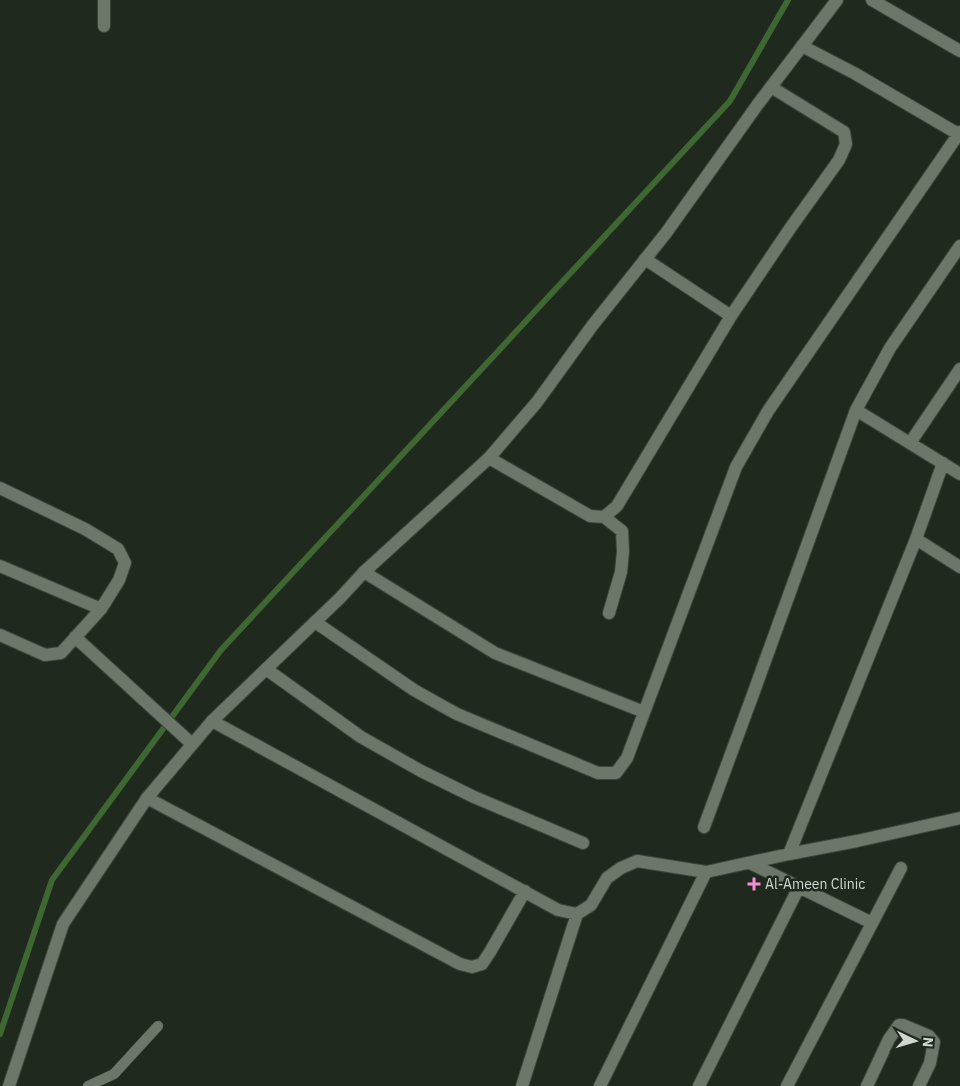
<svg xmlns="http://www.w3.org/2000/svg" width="960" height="1086" font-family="'IBM Plex Sans',sans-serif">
<rect width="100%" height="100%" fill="#20291d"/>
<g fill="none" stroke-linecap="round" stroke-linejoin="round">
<path stroke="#3f6733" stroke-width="6" d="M0,1034l52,-154 169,-230 509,-549 58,-101"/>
<g stroke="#3d453b" stroke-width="11">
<path id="service" d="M88,1086l26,-12 44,-48"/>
</g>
<g stroke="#3d453b" stroke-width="14">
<path id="minor" d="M104,0v26
M872,0l88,51
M802,46l52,27 106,62
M645,259l86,57
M856,410l104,64
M910,443l50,-74
M489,458l101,58 14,1 13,-11 114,-190 60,-89 48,-67 7,-16 -2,-12 -73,-45
M0,488l85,41 33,20 7,14 -6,17 -18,29 -40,44 -16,2 -45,-20
M604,517l18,14 1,20 -2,21 -12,41
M916,539l44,28
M0,566l101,43
M364,572l131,81 149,59
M315,622l99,68 23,13 20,11 141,59h18l11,-15 109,-291 32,-56 192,-279
M75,637l117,107
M266,669l95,68 60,34 53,26 109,46
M212,721l346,189 19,4 14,-9 16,-27 14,-10 16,-7 69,11 83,-18 68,-13 103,-23
M147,798l313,166 12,3 10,-3 8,-12 35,-61
M704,827l48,-130 104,-287 34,-62 70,-102
M789,854l127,-315 27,-76
M750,863l122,60
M522,1086l55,-172
M600,1086l106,-214
M699,1086l100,-199
M787,1086l114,-218
M867,1086l22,-47 10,-14h4l26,11 5,6 -4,21 -11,23"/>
</g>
<g stroke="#3d453b" stroke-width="14">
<path id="tertiary" d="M9,1086l54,-162 84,-126 65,-77 128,-123 24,-26 125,-114 48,-56 55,-76 74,-93 92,-129 79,-104"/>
</g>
<use href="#service" stroke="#6c7769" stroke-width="10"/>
<use href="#minor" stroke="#6c7769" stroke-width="12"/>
<use href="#tertiary" stroke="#6c7769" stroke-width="12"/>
</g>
<path fill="#f391d6" stroke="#20291d" stroke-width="2" d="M751.5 876.5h5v5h5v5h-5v5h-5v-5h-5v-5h5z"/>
<g text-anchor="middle" stroke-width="5" stroke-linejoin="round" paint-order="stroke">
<g font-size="14" fill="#d1d7d0" stroke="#20291d" text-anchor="start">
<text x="765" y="889">Al-Ameen Clinic</text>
</g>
</g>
<g transform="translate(915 1041) rotate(95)" stroke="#20291d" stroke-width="4" paint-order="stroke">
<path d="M0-4L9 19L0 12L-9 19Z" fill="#d1d7d0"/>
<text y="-8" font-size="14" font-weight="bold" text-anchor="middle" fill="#d1d7d0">N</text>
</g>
</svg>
